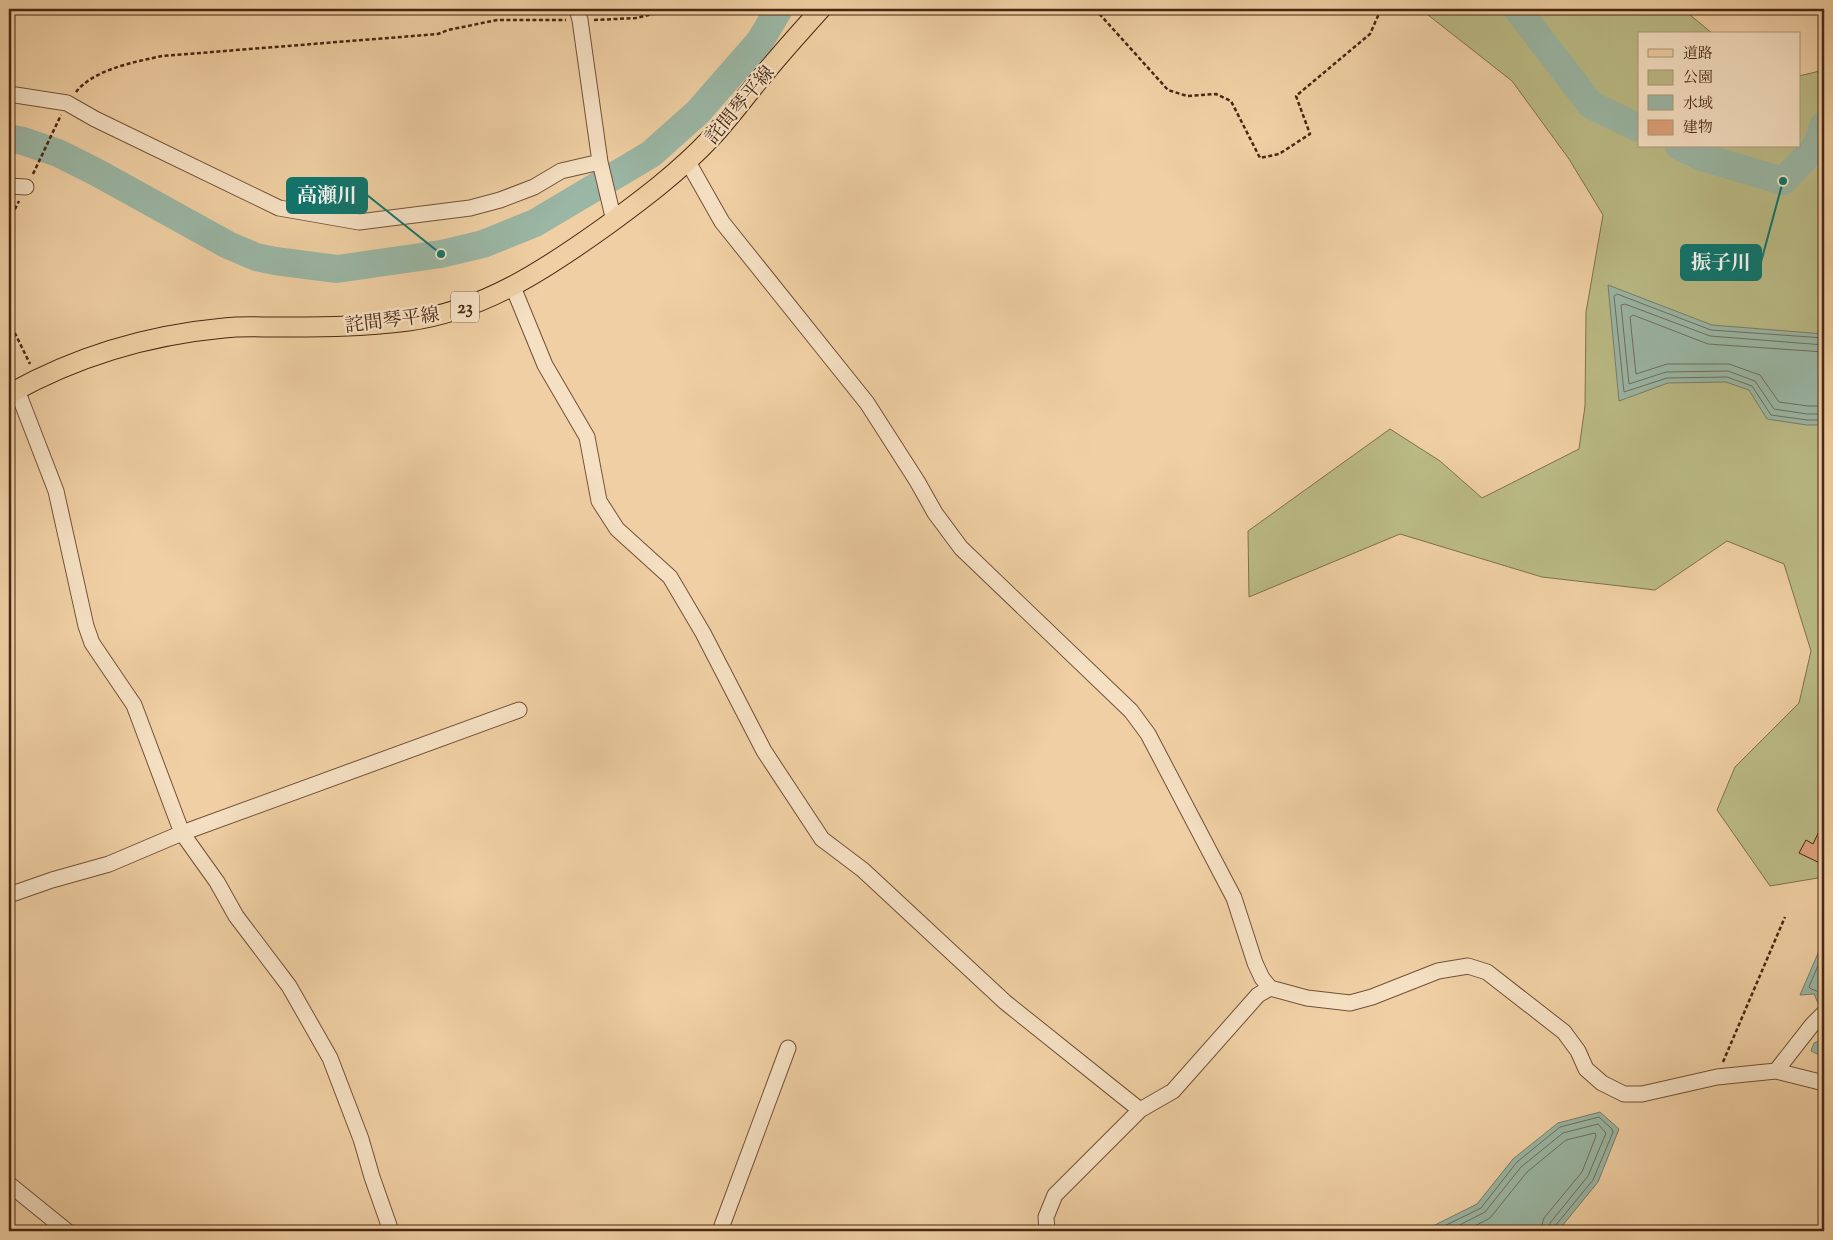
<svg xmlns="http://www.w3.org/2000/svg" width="1833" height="1240" font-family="'Sorts Mill Goudy','Noto Serif JP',serif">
<rect width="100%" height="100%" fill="#efcfa3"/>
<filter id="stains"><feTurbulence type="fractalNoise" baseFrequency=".004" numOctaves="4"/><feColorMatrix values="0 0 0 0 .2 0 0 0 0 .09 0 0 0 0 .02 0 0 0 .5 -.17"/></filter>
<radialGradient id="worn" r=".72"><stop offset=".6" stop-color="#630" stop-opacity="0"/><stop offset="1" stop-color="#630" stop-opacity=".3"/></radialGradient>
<path fill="#baba85" stroke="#81704c" d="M1423,9h260l30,25h-74v112h160v-70l25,-6v807l-54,9 -53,-76 18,-43 64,-64 12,-52 -27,-87 -57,-23 -72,49 -113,-13 -142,-43 -151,63 -1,-66 142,-102 50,32 42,37 97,-49 6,-43 1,-94 17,-97 -34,-56 -57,-78 -89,-70z"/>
<path fill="#9ab6a4" stroke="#797d6a" d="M1608,285l104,40 112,9v91h-17l-40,-6 -18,-29 -23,-8 -58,1 -49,18z
M1824,950v51l-6,2 -4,-9 -14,1 19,-44z
M1824,1039v18l-13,-6 3,-8z
M1600,1112l19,17 -21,53 -40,49h-135l54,-27 36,-45 45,-36z"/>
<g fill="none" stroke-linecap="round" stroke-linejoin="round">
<path stroke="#716e5c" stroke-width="1" d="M1824,338l-113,-8 -94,-36 -3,2 10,96 43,-14 60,-1 25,9 19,29 36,5h17
M1824,345l-114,-9 -85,-32 -4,1 8,79 37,-12 62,-1 27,10 19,28 33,5h17
M1824,352l-116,-8 -75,-29 -3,2 6,57 31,-10h62l31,11 19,27 29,4h16
M1824,955l-2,1 -13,31 2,2 6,2 4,5 3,1
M1434,1231l47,-23 36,-46 43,-35 39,-10 13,12 1,3 -20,48 -38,46 -1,5
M1448,1231l37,-19 36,-45 42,-34 35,-9 8,9 -18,43 -38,47 -2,8
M1465,1231l25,-13 37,-46 39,-32 29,-7 1,3 -14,36 -38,46 -4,13"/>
<path stroke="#9ab6a4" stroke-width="28" d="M1517,9l74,96 48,23
M9,138l14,3 35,12 38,19 132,73 28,12 19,4 62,8 104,-15 42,-10 52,-21 116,-69 47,-42 62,-71 19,-32
M1679,146l23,11 81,24 33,-34 8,-22"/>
</g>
<path fill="#dea179" stroke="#482713" d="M1824,821v44l-25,-12 7,-13 7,4z"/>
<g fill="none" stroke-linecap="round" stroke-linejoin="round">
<g stroke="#725137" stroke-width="17">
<path id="minor" d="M577,9l3,11 20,142 14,59
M9,94l58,9 28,16 184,89 80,14 111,-14 30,-8 34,-13 27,-16 39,-9
M688,162l34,60 145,181 50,78 18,32 26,35 170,163 17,23 86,164 21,65 7,15 8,10 37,10 43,5 22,-6 66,-26 30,-5 19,6 77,60 14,19 8,18 16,14 22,11h18l75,-17 59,-6 48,12
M9,186l17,1
M513,287l32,78 42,72 12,64 18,28 53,48 33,56 61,118 58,88 41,31 142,132 135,108
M17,390l39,101 30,135 6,17 42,62 48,128 35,49 19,34 53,70 41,72 31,81 11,38 19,54
M9,895l43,-15 57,-16 73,-31 337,-123
M1776,1071l36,-46 12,-12
M9,1184l58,47
M720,1231l68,-183
M1047,1231l-1,-14 9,-22 85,-85 33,-19 85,-96 12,-7"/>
</g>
<g stroke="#482713" stroke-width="21">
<path id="major" d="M9,394c66,-37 139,-59 215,-66 17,-2 35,-1 52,-1 44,0 88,0 132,-6 75,-10 138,-52 198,-95 37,-27 73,-54 105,-88 19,-20 36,-44 54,-65 18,-22 37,-43 56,-64"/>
</g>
<path stroke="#482713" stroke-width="2.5" stroke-dasharray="4 2.5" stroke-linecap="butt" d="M1095,9l73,81 19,6 29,-2 15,7 29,57 19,-4 31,-20 -14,-38 74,-62 11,-25
M594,20l42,-2 38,-9
M76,92c18,-23 59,-30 86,-36l276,-22 10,-4 49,-10h69
M33,174l28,-59
M9,221l10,-20
M9,321l21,43
M1723,1062l62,-145"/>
<use href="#minor" stroke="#f5e0c3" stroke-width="15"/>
<use href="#major" stroke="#efcfa3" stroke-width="19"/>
</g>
<g text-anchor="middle" stroke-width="4.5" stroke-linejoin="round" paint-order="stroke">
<rect fill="#f5e0c3" stroke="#7c5e48" stroke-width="1" x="451" y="291.5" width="28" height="31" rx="4"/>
<g font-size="18" font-weight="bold" fill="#482713">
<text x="465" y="313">23</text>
</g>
<g font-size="19" fill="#482713" stroke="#f5e0c3">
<text transform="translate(739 104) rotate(-50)" y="7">詫間琴平線</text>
<text transform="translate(392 319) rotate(-7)" y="7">詫間琴平線</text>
</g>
</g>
<path fill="none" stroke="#0f766e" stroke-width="2" d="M441 254L367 195M1783 181L1761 262"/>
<g fill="#0f766e" stroke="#f5e0c3" stroke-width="2">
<circle cx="441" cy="254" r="5"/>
<circle cx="1783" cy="181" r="5"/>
</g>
<g fill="#0f766e" stroke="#0f766e" stroke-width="2">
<rect x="287" y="178" width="80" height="35" rx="5"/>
<rect x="1681" y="245" width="80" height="35" rx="5"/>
</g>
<g font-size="20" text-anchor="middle" font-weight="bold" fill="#fff">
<text x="327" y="202">高瀬川</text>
<text x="1721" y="269">振子川</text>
</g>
<rect width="1833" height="1240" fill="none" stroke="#efcfa3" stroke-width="30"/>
<rect x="10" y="10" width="1813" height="1220" fill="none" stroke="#482713" stroke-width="2.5"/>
<rect x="15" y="15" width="1803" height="1210" fill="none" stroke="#482713"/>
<rect x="1638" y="32" width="162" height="115" fill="#f5e0c3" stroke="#b0967d"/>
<rect x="1648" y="49" width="25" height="8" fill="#efcfa3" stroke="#b0967d"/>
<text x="1683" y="58" font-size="15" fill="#482713">道路</text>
<rect x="1648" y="70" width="25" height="15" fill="#baba85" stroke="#b0967d"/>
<text x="1683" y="82" font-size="15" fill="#482713">公園</text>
<rect x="1648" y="95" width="25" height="15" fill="#9ab6a4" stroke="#b0967d"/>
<text x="1683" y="108" font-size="15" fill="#482713">水域</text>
<rect x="1648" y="120" width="25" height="15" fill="#dea179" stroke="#b0967d"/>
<text x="1683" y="132" font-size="15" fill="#482713">建物</text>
<rect width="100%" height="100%" filter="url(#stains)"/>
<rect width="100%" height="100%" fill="url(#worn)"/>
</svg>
